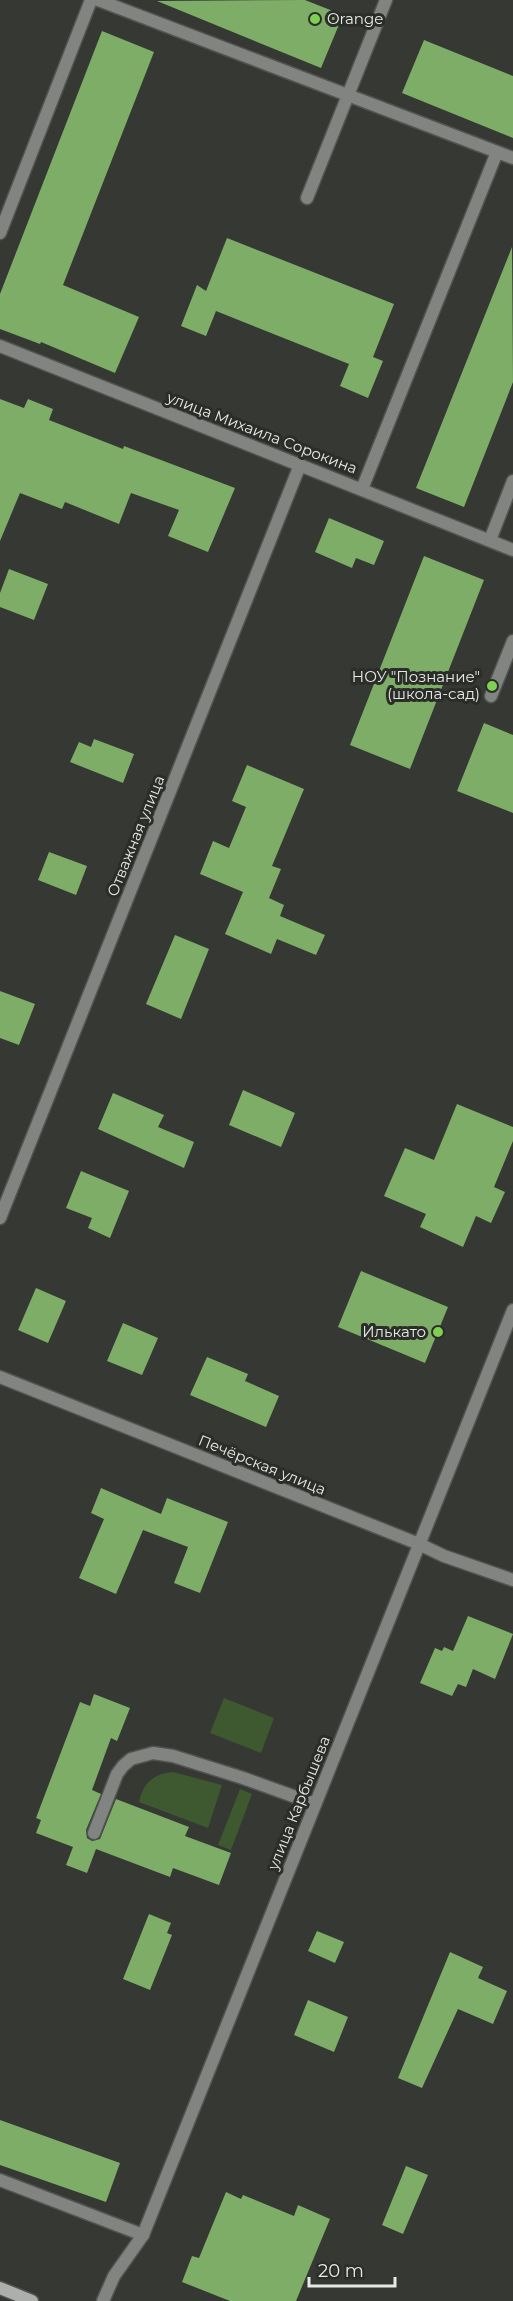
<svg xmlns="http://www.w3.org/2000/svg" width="513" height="2301" font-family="Montserrat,sans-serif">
<rect width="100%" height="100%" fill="#353833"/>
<path fill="#3e5930" d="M224,1698l50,20 -13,35 -51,-20z
M173,1772l49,13 -14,43 -69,-26c4,-19 14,-28 34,-30z
M240,1789l12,5 -21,56 -13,-5z"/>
<path fill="#7ead67" d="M305,0l38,15 -22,53 -164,-67z
M102,31l52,21 -91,233 76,32 -24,56 -74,-31 -1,2 -40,-15v-35z
M424,40l89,36v62l-111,-45z
M227,238l167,66 -21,53 10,4 -15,37 -28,-12 9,-22 -133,-53 -10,25 -25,-10 16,-41 9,6z
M512,247l1,135 -49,125 -48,-19z
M0,399l24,9 4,-9 25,10 -4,11 74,29 1,-3 111,42 -27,64 -40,-16 11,-26 -48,-17 -12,31 -54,-22 -3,7 -42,-16 -20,48z
M329,518l55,23 -10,24 -18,-7 -4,10 -37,-16z
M424,556l60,24 -74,189 -60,-24z
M9,569l39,15 -14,36 -34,-13v-14z
M484,723l29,12v78l-56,-22z
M94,739l40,15 -11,29 -53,-21 9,-20 12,5z
M247,765l57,24 -32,77 9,3 -12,29 15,7 -4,11 45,19 -9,20 -39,-16 -6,15 -46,-20 18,-42 -43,-18 13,-33 16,7 17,-41 -14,-6z
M49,852l38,14 -11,29 -38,-15z
M175,935l34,14 -28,70 -35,-15z
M0,991l35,13 -16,41 -19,-7z
M243,1090l52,23 -14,34 -52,-22z
M113,1093l51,22 -6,12 36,15 -10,26 -86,-39z
M457,1104l56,23v14l-19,46 11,5 -14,31 -15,-7 -13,31 -43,-20 6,-13 -42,-18 21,-48 29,12z
M81,1171l48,20 -19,47 -22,-10 4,-10 -26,-10z
M361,1271l87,36 -23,56 -87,-36z
M36,1288l30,13 -18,42 -30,-13z
M123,1323l35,15 -16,37 -35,-14z
M207,1357l41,17 -3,7 34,15 -13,31 -76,-32z
M101,1488l60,26 6,-16 61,24 -28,71 -26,-10 14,-36 -45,-17 -27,64 -37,-16 25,-59 -13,-6z
M468,1616l45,18 -18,45 -22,-10 -7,18 -8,-3 -6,12 -32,-13 15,-35 7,3 2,-4 9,4z
M94,1694l36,14 -13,33 -6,-3 -19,52 9,4 -15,36 1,8 5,3 8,-2 16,-40 73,28 -4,9 46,17 -12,32 -46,-17 -3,9 -74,-28 -9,24 -21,-8 7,-18 -37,-14 5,-13 -5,-2 44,-116 10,4z
M149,1914l22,9 -4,10 5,2 -22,55 -27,-11z
M317,1931l27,11 -9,21 -27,-12z
M450,1952l33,15 -5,11 29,13 -14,33 -35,-15 -36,79 -24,-10z
M308,2000l40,17 -14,35 -40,-17z
M0,2120l120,43 -14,39 -106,-37z
M406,2166l22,9 -25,59 -21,-9z
M226,2192l15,7 2,-4 51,21 4,-11 32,14 -34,82h-66l-48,-19 10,-26 7,2z"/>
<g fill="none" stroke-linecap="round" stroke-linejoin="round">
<g stroke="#515450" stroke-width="15">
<path id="service" d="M98,0l415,158
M307,198l79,-198
M0,233l91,-233
M362,489l135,-337
M490,540l23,-59
M491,696l22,-55
M94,1833l23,-59 6,-8 8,-7 22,-6 20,3 70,22 72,26
M0,2180l143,55"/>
</g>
<g stroke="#515450" stroke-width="15">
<path id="minor" d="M0,346l513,204
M0,1218l300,-753
M0,1377l419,167 25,12 69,24"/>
</g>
<g stroke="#515450" stroke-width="15">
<path id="tertiary" d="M103,2301l11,-25 29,-41 370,-925"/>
</g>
<g stroke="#515450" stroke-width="15">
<path id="secondary" d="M0,2288l32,13"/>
</g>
<use href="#service" stroke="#828482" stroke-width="12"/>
<use href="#minor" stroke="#828482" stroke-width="12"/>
<use href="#tertiary" stroke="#828482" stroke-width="12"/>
<use href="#secondary" stroke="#adafac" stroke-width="12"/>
</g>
<g fill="#7fd052" stroke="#2b2d29" stroke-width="2">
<circle cx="315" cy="19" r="6"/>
<circle cx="492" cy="686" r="6"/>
<circle cx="438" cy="1332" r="6"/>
</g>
<g text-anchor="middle" stroke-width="6" stroke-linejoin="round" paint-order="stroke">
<g font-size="15" fill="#e7e9e6" stroke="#2b2d29" text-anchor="end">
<text x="327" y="24" text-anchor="start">Orange</text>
<text x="480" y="682">НОУ "Познание"<tspan x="480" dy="17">(школа-сад)</tspan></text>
<text x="426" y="1337">Илькато</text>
</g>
<g font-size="15" fill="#e7e9e6" stroke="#2b2d29">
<text transform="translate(262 433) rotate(21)" y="5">улица Михаила Сорокина</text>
<text transform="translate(136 836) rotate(-68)" y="5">Отважная улица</text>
<text transform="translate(262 1465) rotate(22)" y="5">Печёрская улица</text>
<text transform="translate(299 1803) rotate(-68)" y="5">улица Карбышева</text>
</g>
</g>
<path d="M309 2277v9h86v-9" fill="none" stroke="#e7e9e6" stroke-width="3"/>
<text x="318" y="2277" font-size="18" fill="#e7e9e6" stroke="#2b2d29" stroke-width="4.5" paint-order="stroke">20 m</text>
</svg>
